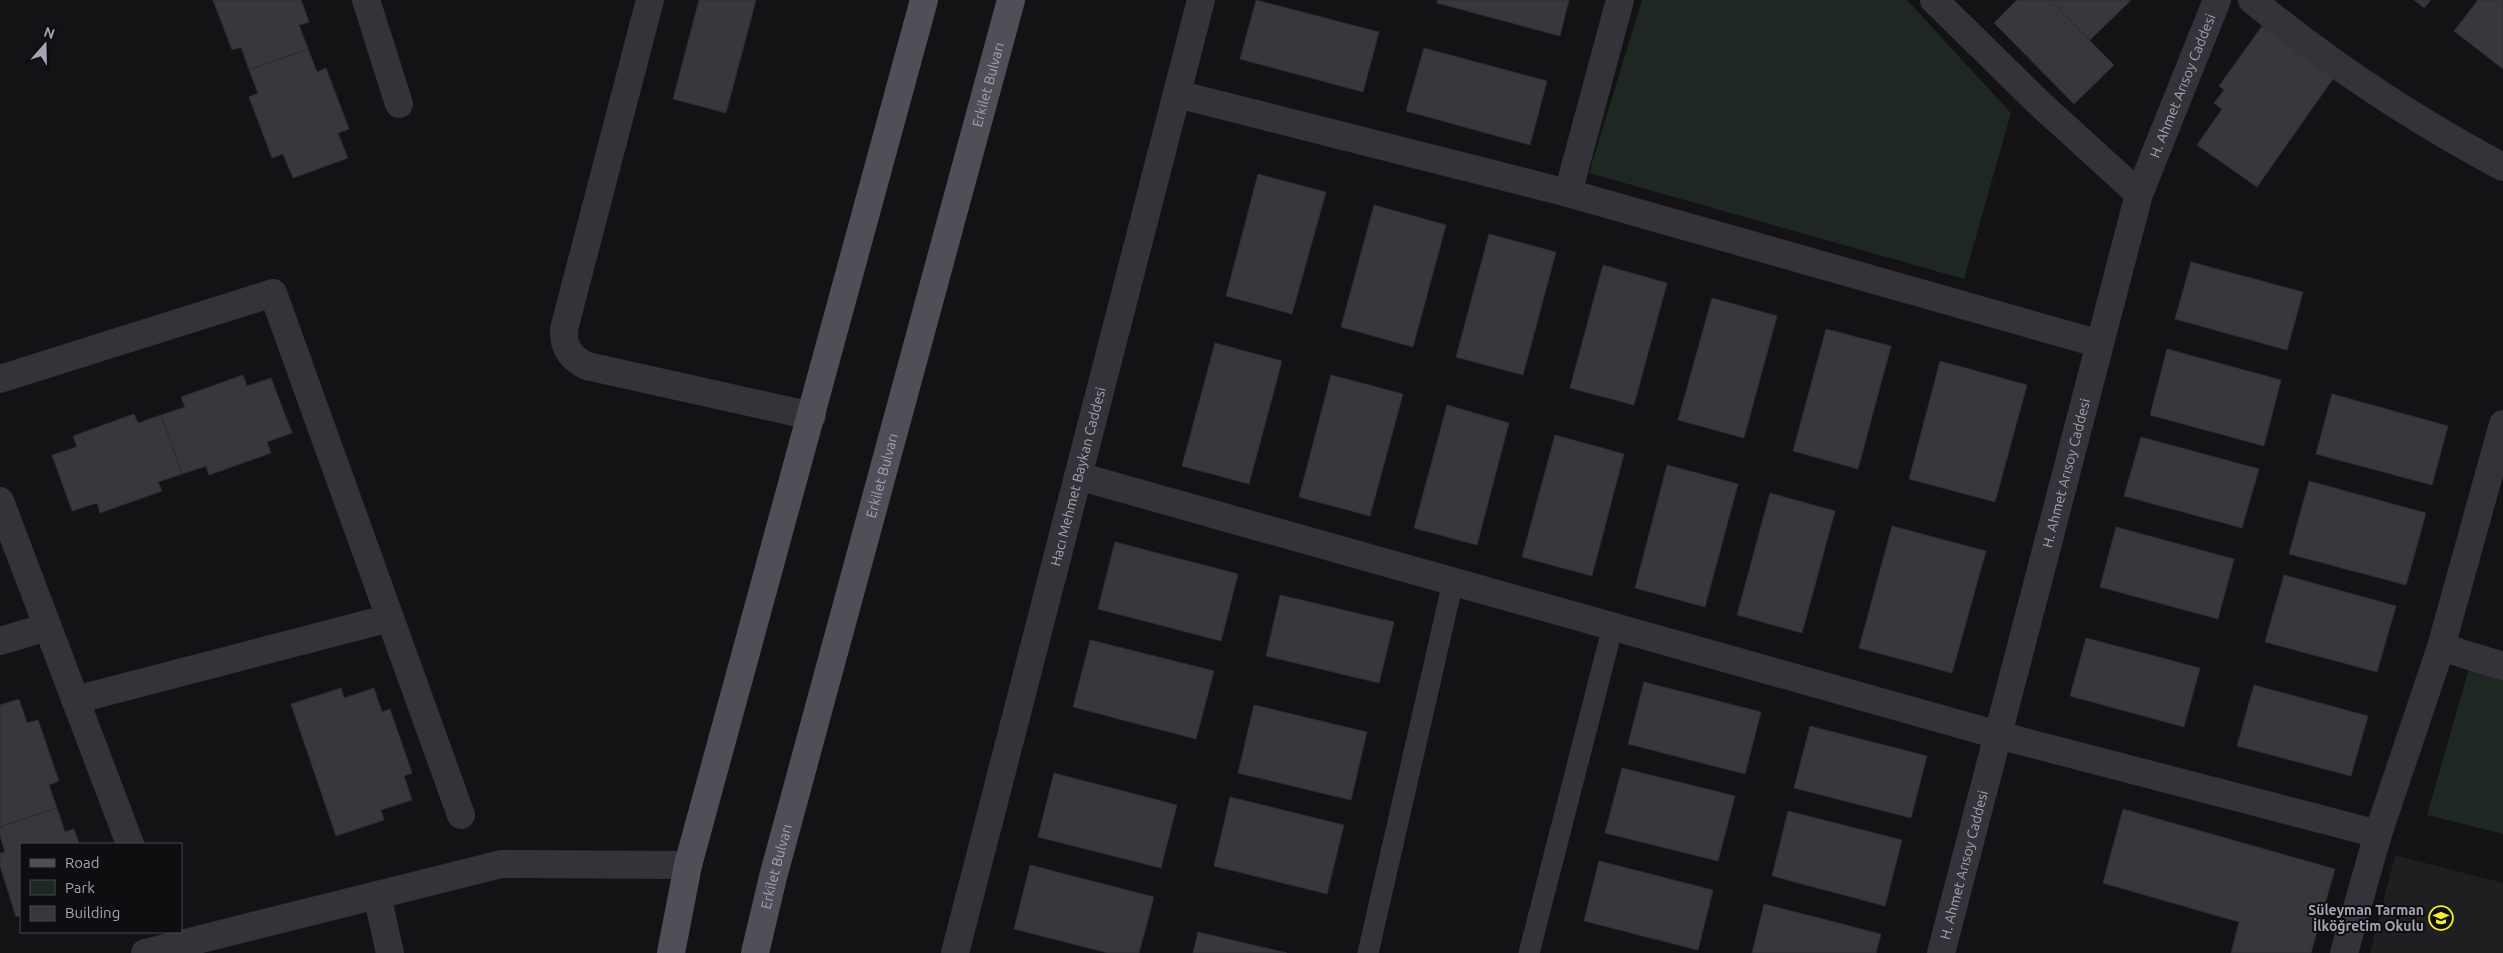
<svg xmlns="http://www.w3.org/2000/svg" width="2503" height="953" font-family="Ubuntu,sans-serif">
<rect width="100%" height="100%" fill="#131214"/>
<path fill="#1f1e21" d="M2395,855l108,28v70h-133z"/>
<path fill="#1f2723" d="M1642,0h265l104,113 -47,166 -375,-106z
M2472,658l31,8v168l-76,-19z"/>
<path fill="#38373c" stroke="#2e2c30" d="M213,0h88l8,22 -10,3 9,24 -59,21 -8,-23 -9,3z
M699,0h57l-30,113 -53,-14z
M1256,0l123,32 -16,60 -123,-33z
M1437,0h132l-9,36 -123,-33z
M2017,0h33l64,65 -40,39 -80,-81z
M2050,0h81l-41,40z
M2414,0h17l-7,8z
M2478,0h25v69l-49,-38z
M2262,26l73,50 -78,111 -60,-42 25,-36 -8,-6 10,-13 -5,-4z
M1424,48l123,33 -17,64 -124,-34z
M308,49l9,23 9,-4 23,61 -11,4 10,25 -55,20 -10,-24 -11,4 -23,-61 9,-4 -9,-23z
M1258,174l68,18 -34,122 -66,-18z
M1374,205l72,20 -33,122 -72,-20z
M1489,234l67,18 -33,123 -67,-18z
M2191,262l112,30 -16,58 -112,-31z
M1603,265l64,18 -33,122 -64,-17z
M1712,298l65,18 -33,122 -66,-18z
M1826,329l65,17 -33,123 -65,-18z
M1215,343l67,18 -33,123 -67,-18z
M2167,349l114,31 -17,66 -114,-31z
M1940,361l87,24 -32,117 -86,-23z
M243,375l4,11 24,-8 21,55 -25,9 4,11 -62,22 -3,-9 -24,8 -21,-59 24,-8 -4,-10z
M1331,375l72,19 -33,122 -71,-19z
M2332,394l116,32 -16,59 -116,-31z
M1447,405l62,18 -32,122 -63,-17z
M134,414l4,9 23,-8 21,59 -24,8 4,9 -62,22 -3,-10 -25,8 -20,-56 25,-8 -4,-11z
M1555,435l69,19 -32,122 -70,-19z
M2141,437l118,32 -17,59 -118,-32z
M1667,465l71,19 -33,123 -70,-19z
M2309,481l117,32 -20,72 -117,-31z
M1770,493l65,18 -33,122 -65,-18z
M1892,526l94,25 -34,122 -93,-25z
M2116,527l118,32 -16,60 -118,-32z
M1115,542l123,32 -17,67 -123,-32z
M2284,575l112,31 -19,66 -112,-30z
M1280,595l114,27 -15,61 -113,-27z
M2086,638l114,30 -16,59 -114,-31z
M1090,640l124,31 -18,68 -123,-32z
M1644,682l117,30 -16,62 -117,-30z
M2254,685l114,31 -17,60 -114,-30z
M341,688l3,10 30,-10 8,24 8,-3 22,64 -8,3 8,24 -31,10 3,10 -48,16 -45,-132z
M19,699l8,24 11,-3 21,61 -10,4 8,23 -57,19v-122z
M1254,705l113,27 -16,68 -113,-27z
M1810,726l117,30 -16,62 -117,-30z
M1622,768l113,28 -17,65 -113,-28z
M1054,773l123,32 -16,63 -123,-31z
M1230,797l114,28 -17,69 -113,-28z
M57,808l8,24 9,-3 5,15h-58v71l-5,2 -16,-51v-13l5,-1 -5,-16v-9z
M2123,809l212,60 -24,84h-80l8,-31 -136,-39z
M1788,811l114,29 -17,66 -113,-30z
M1599,861l114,29 -15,60 -114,-29z
M1030,865l124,32 -15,56h-31l-94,-24z
M1764,904l117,30 -5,19h-124z
M1198,932l89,21h-94z"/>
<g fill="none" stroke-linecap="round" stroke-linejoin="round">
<path stroke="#343339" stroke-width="21" d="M1368,953l85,-371
M1529,953l84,-327"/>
<g stroke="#343339" stroke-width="28">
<path d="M366,0l33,104"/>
<path d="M650,0l-86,329c-1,18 6,29 23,37l225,50"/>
<path d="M1934,0l103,101 102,93"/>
<path d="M2252,0c78,64 162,120 251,167"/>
<path d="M1177,94l391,99 532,151"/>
<path d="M1568,193l52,-193"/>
<path d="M0,379l273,-86 188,522"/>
<path d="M1078,476l920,259 380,99"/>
<path d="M0,501l130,343"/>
<path d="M0,641l47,-14"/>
<path d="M2441,647l62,19"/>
<path d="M75,700l315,-82"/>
<path d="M377,895l13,58"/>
<path d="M145,953l356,-89 187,1"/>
<path id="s1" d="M955,953l246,-953"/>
<path id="s2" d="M1941,953l198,-759 78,-194"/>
<path d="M2344,953l34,-119 63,-187 62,-223"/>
</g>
<g stroke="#504f58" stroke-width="28">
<path d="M671,953l17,-88 236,-865"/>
<path id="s3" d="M755,953l18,-76 238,-877"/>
</g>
</g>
<defs>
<g id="school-ring" transform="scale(1.25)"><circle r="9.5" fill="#0e0d0f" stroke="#f2ee2c" stroke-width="1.5"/><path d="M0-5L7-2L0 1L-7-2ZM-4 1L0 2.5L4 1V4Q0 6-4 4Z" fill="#f2ee2c"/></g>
</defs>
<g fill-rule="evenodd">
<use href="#school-ring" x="2441" y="918"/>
</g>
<g text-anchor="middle" stroke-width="4" stroke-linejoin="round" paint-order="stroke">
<g font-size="14" fill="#a4a4b5" stroke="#0e0d0f">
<text dy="5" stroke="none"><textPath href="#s3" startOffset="899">Erkilet Bulvarı</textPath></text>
<text dy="5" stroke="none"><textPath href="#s2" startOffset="901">H. Ahmet Arısoy Caddesi</textPath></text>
<text dy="5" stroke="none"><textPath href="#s2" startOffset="496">H. Ahmet Arısoy Caddesi</textPath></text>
<text dy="5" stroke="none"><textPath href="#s3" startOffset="494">Erkilet Bulvarı</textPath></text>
<text dy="5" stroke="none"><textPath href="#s1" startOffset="492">Hacı Mehmet Baykan Caddesi</textPath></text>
<text dy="5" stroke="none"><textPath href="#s2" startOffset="91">H. Ahmet Arısoy Caddesi</textPath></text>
<text dy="5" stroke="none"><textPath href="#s3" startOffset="89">Erkilet Bulvarı</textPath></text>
</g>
<g font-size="14" font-weight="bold" fill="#a4a4b5" stroke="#0e0d0f" text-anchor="end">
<text x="2424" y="915">Süleyman Tarman<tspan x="2424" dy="16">İlköğretim Okulu</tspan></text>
</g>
</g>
<rect x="20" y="843" width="162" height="90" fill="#0e0d0f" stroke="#4a4951"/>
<rect x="30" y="859" width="25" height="8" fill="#504f58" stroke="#4a4951"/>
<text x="65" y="868" font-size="15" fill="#a4a4b5">Road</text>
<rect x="30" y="880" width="25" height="15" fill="#1f2723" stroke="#4a4951"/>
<text x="65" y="893" font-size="15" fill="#a4a4b5">Park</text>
<rect x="30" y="906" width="25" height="15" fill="#38373c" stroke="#4a4951"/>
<text x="65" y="918" font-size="15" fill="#a4a4b5">Building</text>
<g transform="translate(45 45) rotate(20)" stroke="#0e0d0f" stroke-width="4" paint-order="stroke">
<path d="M0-4L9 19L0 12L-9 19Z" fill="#a4a4b5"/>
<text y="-8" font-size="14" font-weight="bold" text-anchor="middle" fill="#a4a4b5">N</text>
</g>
</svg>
